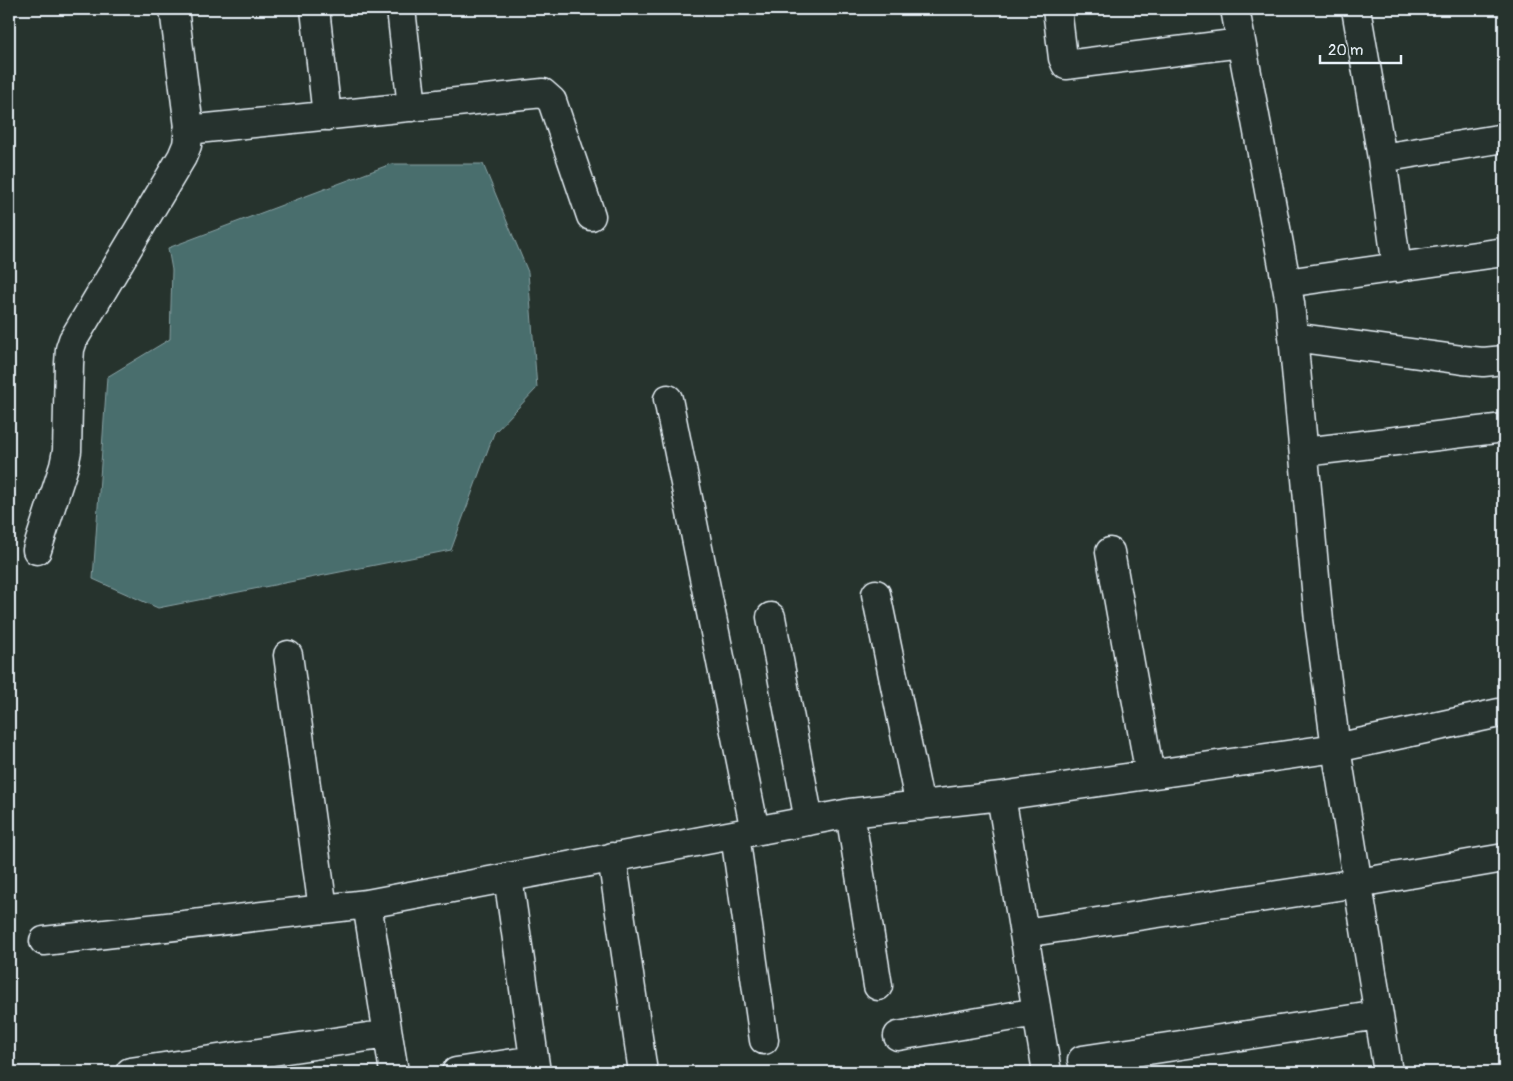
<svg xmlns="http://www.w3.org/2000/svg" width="1513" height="1081" font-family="Pangolin,sans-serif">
<rect width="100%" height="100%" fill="#26332d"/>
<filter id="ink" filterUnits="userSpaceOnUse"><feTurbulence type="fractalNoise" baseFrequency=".02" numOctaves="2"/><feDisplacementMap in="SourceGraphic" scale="10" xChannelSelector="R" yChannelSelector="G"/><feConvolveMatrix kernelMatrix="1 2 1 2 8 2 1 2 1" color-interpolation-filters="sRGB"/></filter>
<g filter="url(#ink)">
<path fill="#496e6d" stroke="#89a2a5" d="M391,164h92l45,108 9,116 -43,45 -43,117 -293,58 -65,-29 14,-202 63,-38 2,-69 -4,-22z"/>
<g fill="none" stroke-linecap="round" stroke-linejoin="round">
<g stroke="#e8f1f8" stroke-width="31">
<path id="minor" d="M315,9l12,107
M401,9l11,98
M1057,9l6,49 3,7 175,-22
M1235,9l55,294 29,318 17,127 52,324
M1356,9l26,149 15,110
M188,130l355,-37 9,8 39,115
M1382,158l122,-20
M1286,283l218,-31
M1293,337l170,23 20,2 21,-2
M668,399l87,432
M1304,452l200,-24
M37,550l27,-84 3,-15 2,-87 1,-15 3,-9 109,-183 5,-12 2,-18 -15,-118
M1110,552l40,223
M876,594l44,212
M771,617l38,204
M288,655l35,254
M1001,796l46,276
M850,813l28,173
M735,835l29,205
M612,857l31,215
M508,877l28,195
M367,904l27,168
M1024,933l334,-50 146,-25
M44,941l323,-37 483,-91 151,-17 335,-48 168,-36
M898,1036l139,-24
M1082,1060l297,-45
M130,1072l258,-38
M456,1072l78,-12"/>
</g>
<use href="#minor" stroke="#26332d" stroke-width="28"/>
</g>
</g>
<rect width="1513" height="1081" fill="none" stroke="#26332d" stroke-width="30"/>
<rect x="15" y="15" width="1483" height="1051" fill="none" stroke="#e8f1f8" stroke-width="2" filter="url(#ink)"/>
<path d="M1320 55v8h81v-8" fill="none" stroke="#e8f1f8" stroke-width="2.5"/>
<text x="1328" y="55" font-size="15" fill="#e8f1f8" stroke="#26332d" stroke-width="4" paint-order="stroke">20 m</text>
</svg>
